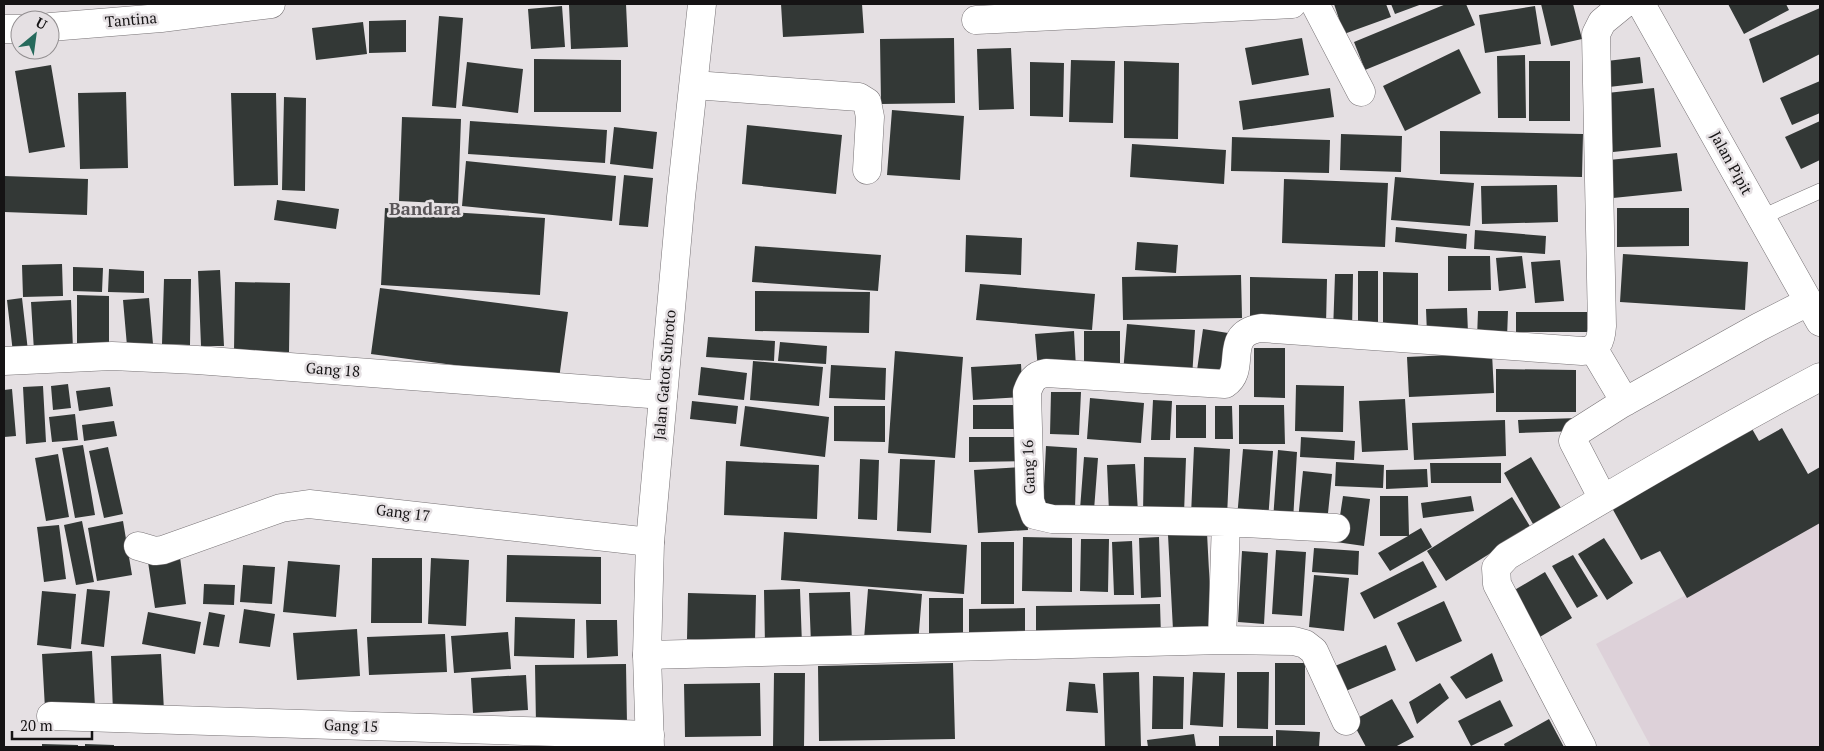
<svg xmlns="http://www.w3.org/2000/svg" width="1824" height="751" font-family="'PT Serif',serif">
<rect width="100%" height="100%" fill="#e5e0e3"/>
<path fill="#ddd1d9" d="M1820,522v225h-169l-55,-103z"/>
<path fill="#333836" d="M626,4l2,43 -57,2 -2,-44z
M781,4h81l2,29 -81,4z
M1334,4h52l5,13 -47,17z
M1391,4h31l-27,10z
M1446,4h20l9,21 -110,45 -11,-28z
M1541,4h32l9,35 -31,7z
M1728,4h58l3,6 -45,24z
M562,6l3,41 -34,2 -3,-40z
M1535,6l6,38 -56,9 -6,-38z
M1820,8v46l-57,29 -14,-44z
M439,16l24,2 -7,90 -24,-2z
M406,20v32l-37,1v-32z
M363,22l4,32 -51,6 -4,-32z
M954,38l1,65 -74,1 -1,-65z
M1302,38l7,37 -57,10 -7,-37z
M1011,48l3,61 -35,1 -2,-61z
M1459,49l22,44 -76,38 -22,-45z
M1525,55l1,63h-28l-1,-62z
M1640,57l3,26 -34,4 -2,-26z
M534,59l87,1v52h-87z
M1071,60l44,1 -2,62 -44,-1z
M1124,61l55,2 -1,76 -54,-1z
M1529,61h41v60h-41z
M467,62l56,7 -5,44 -56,-7z
M1030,62l34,1 -1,54 -33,-1z
M51,65l14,82 -36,6 -14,-82z
M1820,81v32l-28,12 -12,-27z
M1330,88l4,29 -91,13 -4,-29z
M1654,88l7,59 -48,5 -6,-59z
M126,92l2,76 -48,1 -2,-76z
M231,93h45l2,92 -44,1z
M284,97l22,1 -1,93 -23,-1z
M892,110l72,6 -4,64 -73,-5z
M402,117l59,2 -3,85 -59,-3z
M470,121l137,9 -2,33 -137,-9z
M1820,121v39l-19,9 -16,-32z
M747,125l95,10 -6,59 -94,-10z
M614,127l43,5 -4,37 -43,-5z
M1440,131l143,3 -1,43 -142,-3z
M1341,134l61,2 -1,36 -61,-2z
M1232,137l98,3 -1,33 -98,-2z
M1132,144l94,6 -2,34 -94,-7z
M1677,153l5,38 -69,7 -4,-38z
M466,161l150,15 -4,45 -150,-15z
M624,175l29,3 -5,49 -29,-2z
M4,176l84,3 -1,36 -83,-3z
M1395,177l79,6 -4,43 -79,-6z
M1284,179l104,4 -3,64 -103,-4z
M1557,185l1,37 -76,2 -1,-38z
M277,200l62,9 -3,20 -62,-9z
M385,208l160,10 -5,77 -159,-10z
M1617,208h72v38l-72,1z
M1396,227l71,7 -1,15 -71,-7z
M1475,230l71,6 -1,18 -71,-5z
M966,235l56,3 -1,37 -56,-3z
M1137,242l41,3 -2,28 -41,-3z
M755,246l126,9 -3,36 -126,-9z
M1623,254l125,8 -3,48 -125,-8z
M1448,256h42l1,34 -43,1z
M1522,256l4,32 -27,3 -3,-33z
M1560,260l4,41 -29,2 -4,-41z
M62,264l1,32 -40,1 -1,-32z
M73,267l30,1 -1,24 -29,-1z
M109,269l35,2v22l-36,-1z
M220,270l4,76h-23l-3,-75z
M1358,271h20v64l-20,1z
M1383,272l35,1v62l-35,-1z
M1335,274h18l-1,58h-19z
M1241,275l1,43 -119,2 -1,-43z
M1250,277l77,2 -1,46 -76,-1z
M164,279h27l-1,66 -28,-1z
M235,282l55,1 -1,69 -55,-1z
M980,284l115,10 -3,36 -116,-10z
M380,288l188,24 -9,67 -188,-25z
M755,291l115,1 -1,41 -114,-2z
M77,295l32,1v51h-32z
M22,298l6,53 -15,2 -6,-53z
M149,298l4,46 -26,2 -4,-46z
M71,300l2,49 -39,2 -3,-49z
M1467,308l1,25 -41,1 -1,-25z
M1478,311h30l-1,27h-30z
M1516,312h71v20h-71z
M1127,324l68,6 -3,48 -69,-5z
M1203,329l25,4 -7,47 -25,-3z
M1074,331l2,37 -38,2 -3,-36z
M1084,331h36v42l-36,-1z
M708,337l67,4 -1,20 -68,-4z
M780,342l47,4 -1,18 -48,-3z
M1254,348h31v50l-31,-1z
M895,351l68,6 -8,101 -67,-5z
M1492,353l2,40 -85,4 -2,-40z
M753,361l70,6 -4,39 -69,-6z
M1021,364l2,33 -50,3 -2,-33z
M831,365l55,3 -1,32 -56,-2z
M701,367l46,6 -3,27 -46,-5z
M1496,369l80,1v42h-80z
M68,384l3,24 -18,2 -2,-24z
M1296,385l48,1 -1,46 -48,-1z
M43,386l3,56 -20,2 -3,-57z
M110,387l3,19 -34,5 -3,-20z
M12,389l4,47 -12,1v-47z
M1051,392h30l-2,43 -29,-1z
M1090,398l54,5 -3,40 -54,-4z
M1405,399l3,51 -46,2 -3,-51z
M1153,400l19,1 -2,39h-19z
M692,401l46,5 -2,18 -46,-5z
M973,405h51v24h-51z
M1176,405h30v33h-30z
M1239,405h45l1,39h-46z
M745,406l84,11 -4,40 -85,-11z
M834,406h51v36l-51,-1z
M1215,406h17l1,33h-18z
M75,414l3,26 -26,2 -3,-25z
M1578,418l1,13 -60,2 -1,-13z
M1505,420l1,36 -92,4 -2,-37z
M1747,420l12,21 23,-13 26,46 12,-7v56l-133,75 -27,-47 -19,9 -29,-52z
M114,421l3,15 -33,5 -2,-16z
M969,437h56v24l-56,1z
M1301,437l54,4 -1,19 -54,-3z
M83,445l12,70 -20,3 -13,-70z
M1046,446l31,2 -2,60 -32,-1z
M108,447l15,67 -19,4 -15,-67z
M1194,447l36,2 -3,68 -36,-2z
M1243,449l30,2 -5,70 -31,-3z
M1278,450l19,2 -4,69 -20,-1z
M58,454l11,63 -23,4 -11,-63z
M1084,457l14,1 -4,52 -14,-1z
M1144,457l42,1 -2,56 -41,-1z
M1531,457l30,51 -28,16 -29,-51z
M860,459l19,1 -2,60 -19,-1z
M900,459l35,1 -4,73 -34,-2z
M726,461l93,4 -2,54 -93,-4z
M1336,462l48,3 -1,23 -48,-2z
M1430,463h71v20h-70z
M1135,464l3,48h-29l-2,-47z
M1023,467l5,63 -50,3 -4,-63z
M1427,469l1,18 -42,2v-19z
M1303,471l29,3 -5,49 -29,-3z
M1343,496l27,3 -6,47 -28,-4z
M1380,496h28l1,39 12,-7 11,19 -42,24 -12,-18 30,-17h-28z
M1471,496l3,15 -51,7 -2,-15z
M1512,497l19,31 -85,53 -19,-30z
M82,521l12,61 -18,3 -12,-60z
M123,521l9,54 -35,6 -9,-53z
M59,525l7,54 -22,3 -7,-55z
M784,532l183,13 -3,49 -183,-14z
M1207,533l5,95 -39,2 -5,-95z
M1023,537l49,1v54l-50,-1z
M1159,537l2,60 -20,1 -2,-60z
M1604,538l29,45 -26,17 -29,-46z
M1081,539h28l-1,53 -28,-1z
M1132,541l2,54h-20l-2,-53z
M981,542h33v62h-33z
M1314,548l45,3 -1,24 -46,-3z
M1276,550l30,2 -4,64 -30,-2z
M1242,551l26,2 -4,71 -26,-2z
M507,555l94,2v47l-95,-2z
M1573,555l25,41 -21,12 -25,-42z
M180,557l6,47 -31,4 -7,-46z
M372,558h50v65h-51z
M431,558l38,2 -3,66 -38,-2z
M288,561l52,4 -4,52 -53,-5z
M1423,561l14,26 -63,32 -14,-26z
M243,565l32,2 -3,37 -32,-2z
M1545,572l27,46 -39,23 -27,-46z
M1314,575l35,3 -5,53 -35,-4z
M204,584l31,1 -1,20 -31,-1z
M87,589l23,2 -6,56 -23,-3z
M800,589l2,56 -37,1 -1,-56z
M868,589l54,5 -4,50 -54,-5z
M42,591l34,3 -5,55 -34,-4z
M850,592l2,50 -41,2 -2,-51z
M688,593l68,2 -1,46 -68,-2z
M929,598h34v40h-34z
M1444,601l18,40 -46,21 -19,-39z
M1160,604l1,32 -125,2v-32z
M1025,608v30l-56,1v-30z
M244,609l31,5 -5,33 -31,-4z
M148,612l53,10 -6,32 -53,-10z
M209,612l16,3 -6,32 -16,-2z
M515,617l60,2 -1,39 -60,-2z
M586,620h31l1,36 -31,2z
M357,629l3,47 -63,4 -4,-47z
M508,632l3,37 -57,4 -3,-37z
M445,634l2,38 -78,3 -2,-38z
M1386,645l10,25 -55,23 -11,-25z
M92,651l3,56 -50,2 -3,-55z
M1492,653l11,28 -37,18 -16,-22z
M161,654l3,57 -51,2 -2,-57z
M953,663l2,76 -136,2 -1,-75z
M1275,663h30v62h-30z
M626,664l1,60 -91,1 -1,-60z
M1139,672l2,75h-36l-2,-74z
M1193,672l32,1 -2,54 -33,-2z
M1237,672h32l-1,57 -31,-1z
M774,673h31l-1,74h-31z
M526,675l2,35 -55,3 -2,-35z
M1153,676l31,1 -1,52h-31z
M1069,682l26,2 3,29 -32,-2z
M760,683l1,53 -76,1 -1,-53z
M1440,683l9,15 -32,26 -8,-22z
M1392,699l22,38 -19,10h-29l-14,-26z
M1500,700l13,26 -42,20 -13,-25z
M1549,719l15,28h-59l-1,-3z
M1276,730l44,2 -1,15 -43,-1z
M1194,734l2,13h-48l-1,-7z
M1219,736h54v11h-54z
M42,744l36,1v2h-36z
M85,744l29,1v2h-29z"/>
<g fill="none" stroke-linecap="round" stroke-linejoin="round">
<g stroke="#777275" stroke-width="16">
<path id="service" d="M1762,217l58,-26"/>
</g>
<g stroke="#777275" stroke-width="29">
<path id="minor" d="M1315,4l46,88
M1641,4l179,318
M976,20l316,-16
M50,27l111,-9 110,-14
M4,29h16
M694,85l165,12 8,5 3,15 -3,53
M1593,348l32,54
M4,361l108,-5 85,4 466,35
M1603,499l-30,-58 4,-9 44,-28 138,-77 49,-25
M1226,522l110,6
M138,546l17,5 8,-1 118,-42 28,-4 341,38
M1222,640l4,-118 -174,-3 -17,-4 -5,-14 -3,-109c4,-11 7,-17 19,-19l179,11c23,-15 -4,-50 36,-56l321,23c16,-1 19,-10 20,-25l-6,-292 6,-12 22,-18
M647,655l575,-15 72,1 11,3 9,7 32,70
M51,716l599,19
M1582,747l-85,-163 -1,-16 11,-12c104,-62 207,-123 313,-179"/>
</g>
<g stroke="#777275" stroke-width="29">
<path id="tertiary" d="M650,747l-3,-92 3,-113 31,-345 21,-193"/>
</g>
<use href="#service" stroke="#fff" stroke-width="15"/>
<use href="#minor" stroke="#fff" stroke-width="28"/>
<use href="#tertiary" stroke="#fff" stroke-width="28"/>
</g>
<g text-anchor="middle" stroke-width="5" stroke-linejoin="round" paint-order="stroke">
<g font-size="15" fill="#151314" stroke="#e5e0e3">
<text transform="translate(131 20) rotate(-5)" y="5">Tantina</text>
<text transform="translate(1731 163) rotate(61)" y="5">Jalan Pipit</text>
<text transform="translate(333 370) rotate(4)" y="5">Gang 18</text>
<text transform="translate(665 375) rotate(-85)" y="5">Jalan Gatot Subroto</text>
<text transform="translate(1029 467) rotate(-92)" y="5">Gang 16</text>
<text transform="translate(403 513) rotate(7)" y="5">Gang 17</text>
<text transform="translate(351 726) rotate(2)" y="5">Gang 15</text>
</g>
<g font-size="18" font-weight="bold" fill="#5a5659" stroke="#e5e0e3">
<text x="425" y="215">Bandara</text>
</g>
</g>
<rect width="1824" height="751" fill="none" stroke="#151314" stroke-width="10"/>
<g transform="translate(35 35) rotate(29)"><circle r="24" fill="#e5e0e3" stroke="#928e90"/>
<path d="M0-4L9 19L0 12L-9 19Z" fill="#266a5c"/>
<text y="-8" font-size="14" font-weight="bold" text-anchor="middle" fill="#151314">U</text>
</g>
<path d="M12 731v8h80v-8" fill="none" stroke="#151314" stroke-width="2.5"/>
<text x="20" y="731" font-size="15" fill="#151314" stroke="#e5e0e3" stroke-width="4" paint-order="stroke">20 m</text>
</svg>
